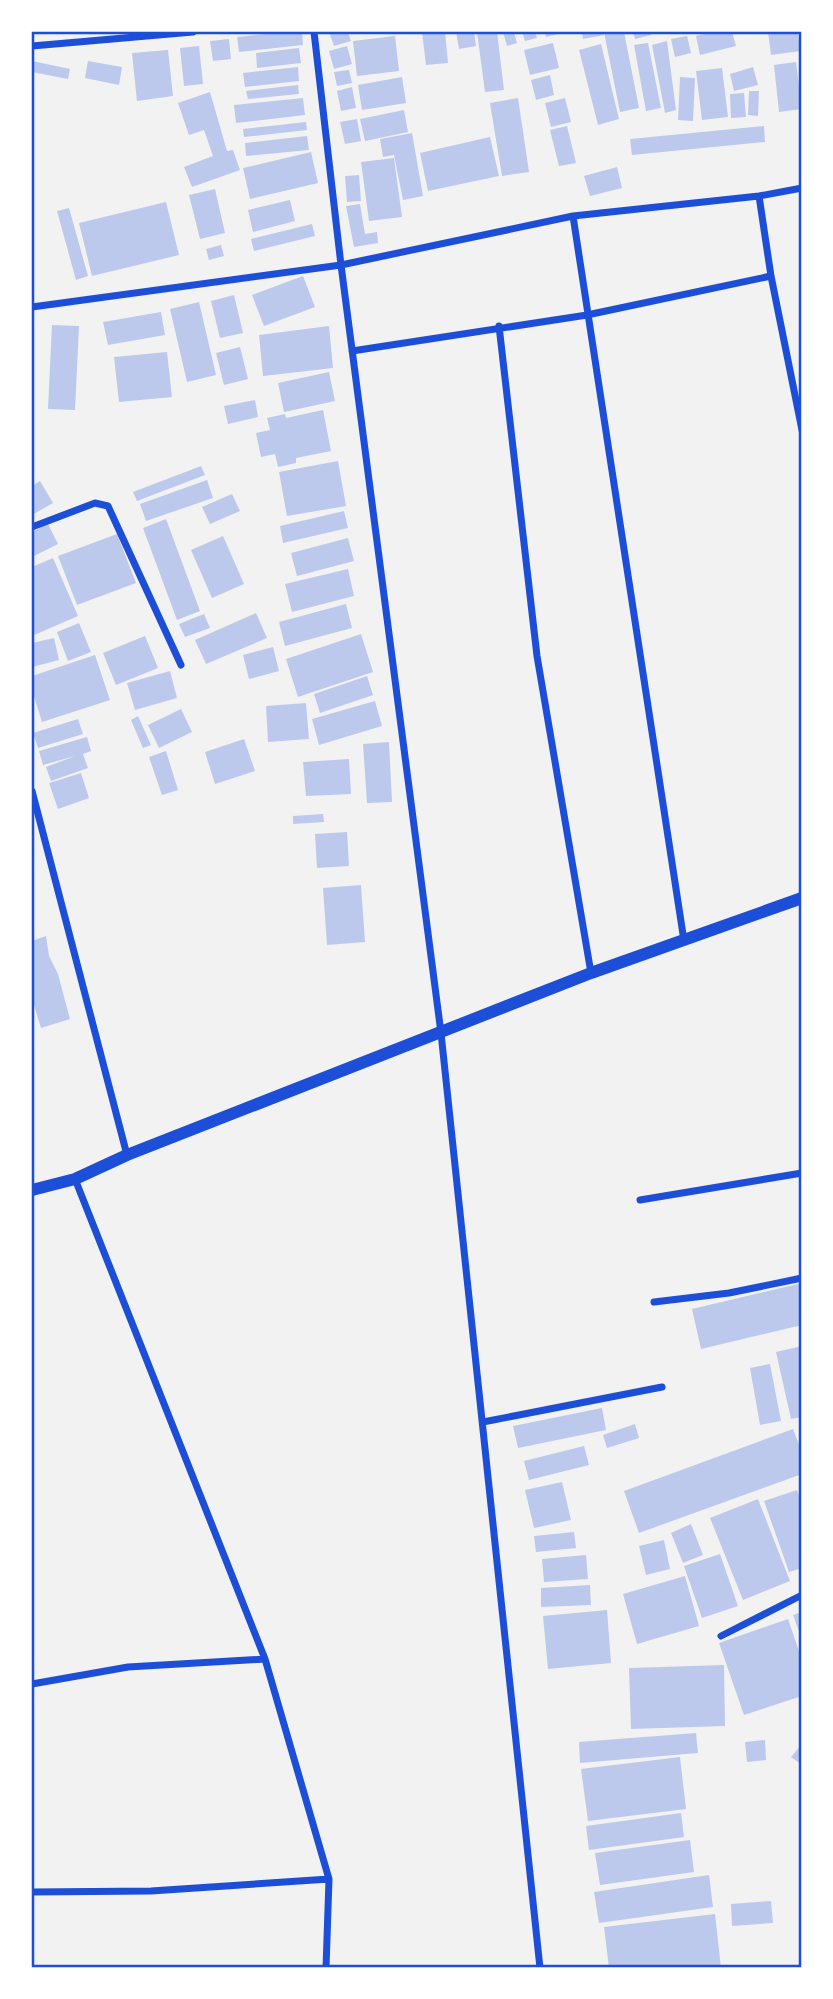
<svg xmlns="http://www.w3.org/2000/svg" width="833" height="1999" font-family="Raleway,sans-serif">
<rect width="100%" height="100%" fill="#f2f2f2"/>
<path fill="#bdc9ec" d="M283,32h19l1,13 -64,7 -2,-15z
M329,32h19l3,9 -17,5z
M422,32h23l3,31 -22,2z
M456,32h18l2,14 -17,3z
M477,32h20l7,58 -19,2z
M503,32h11l3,11 -10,3z
M522,32h13l2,6 -12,3z
M545,32h21l-20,5z
M582,32h21l1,3 -21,4z
M604,32h20l15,76 -19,4z
M633,32h17l1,3 -16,4z
M712,32h20l4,14 -36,9 -4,-19z
M768,32h30l2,19 -29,4z
M395,36l4,35 -42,5 -4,-35z
M687,36l4,17 -16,4 -4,-18z
M229,39l2,20 -18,2 -3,-20z
M667,41l9,69 -11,3 -13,-68z
M553,43l6,25 -29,7 -6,-25z
M648,43l13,65 -15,3 -12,-66z
M601,44l18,75 -21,6 -19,-75z
M199,46l4,38 -19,2 -4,-38z
M347,46l5,18 -18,5 -5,-18z
M299,48l2,15 -44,5 -1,-15z
M168,50l5,46 -36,5 -5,-48z
M32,61l38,8 -2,10 -36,-7z
M88,61l34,6 -3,18 -34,-7z
M796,62l6,47 -23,3 -5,-47z
M298,67l1,14 -54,6 -2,-14z
M753,67l5,18 -24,6 -4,-17z
M722,68l6,49 -26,3 -6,-49z
M349,70l3,13 -15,3 -3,-14z
M550,75l4,20 -18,5 -5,-20z
M402,77l4,26 -44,7 -4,-25z
M680,77l15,1 -2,43 -15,-1z
M298,85l1,9 -51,5 -2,-8z
M352,87l4,21 -15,3 -4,-20z
M749,91h10l-1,25 -10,-1z
M210,92l17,59 6,-1 7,20 -48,17 -8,-20 29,-11 -9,-26 -15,5 -11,-32z
M744,93l2,24 -15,1 -1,-24z
M303,98l2,17 -69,8 -2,-18z
M518,98l11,74 -27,4 -12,-73z
M565,98l6,24 -20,5 -6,-24z
M404,110l4,22 -43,9 -5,-22z
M357,119l4,22 -16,3 -5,-22z
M306,122l1,8 -63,7 -1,-8z
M567,126l9,37 -17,3 -9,-36z
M764,126l1,16 -133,13 -2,-16z
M412,133l11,63 -20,4 -9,-45 -11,2 -3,-18z
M307,136l2,14 -63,6 -1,-13z
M490,137l9,39 -71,15 -8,-38z
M311,152l7,31 -68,16 -7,-31z
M394,158l8,59 -33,4 -8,-59z
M617,167l5,21 -32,8 -6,-20z
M359,175l2,26 -14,1 -2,-26z
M215,189l10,44 -25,6 -11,-44z
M290,200l5,21 -42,11 -5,-22z
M166,202l13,53 -87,21 -13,-53z
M360,204l5,30 12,-2 1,11 -24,4 -8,-41z
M69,208l19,68 -12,4 -19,-69z
M312,224l3,12 -61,15 -3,-12z
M221,245l3,11 -15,4 -3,-11z
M303,276l12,31 -51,19 -12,-31z
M234,295l9,38 -23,5 -9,-37z
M199,302l17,73 -29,7 -17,-73z
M161,312l4,23 -57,10 -5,-23z
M52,325l27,1 -4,84 -27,-1z
M329,326l4,42 -70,8 -4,-41z
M240,347l8,32 -24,6 -8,-32z
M167,352l5,45 -53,5 -5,-45z
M329,372l6,29 -51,11 -6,-29z
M255,400l3,17 -30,7 -4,-18z
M323,410l8,41 -35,7v5l-18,4 -3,-13 -14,3 -5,-24 14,-3 -3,-12 18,-4 1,4z
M338,461l8,45 -59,10 -8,-44z
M201,466l4,9 -68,26 -4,-9z
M207,480l6,18 -67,23 -6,-17z
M40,481l13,22 -21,12v-29z
M232,494l8,17 -30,13 -8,-17z
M344,511l4,17 -65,15 -3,-17z
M166,519l34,92 -23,9 -34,-92z
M48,524l10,20 -26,13v-25z
M117,534l19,49 -59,22 -19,-49z
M223,536l21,48 -32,14 -21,-48z
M348,538l6,23 -57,15 -6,-23z
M53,558l25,58 -46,20v-69z
M348,569l6,27 -62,16 -7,-28z
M346,604l6,24 -67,18 -6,-24z
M256,613l11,25 -61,26 -11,-24z
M204,614l6,14 -25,9 -6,-13z
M79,623l12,29 -23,9 -11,-29z
M361,634l12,38 -75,25 -12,-38z
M145,636l13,32 -42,17 -13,-32z
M54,638l5,22 -27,7v-24z
M273,647l6,24 -30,8 -6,-24z
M95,655l15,45 -68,22 -10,-32v-14z
M170,671l7,27 -42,12 -8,-27z
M367,676l6,19 -53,18 -6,-19z
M375,701l7,25 -63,19 -7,-26z
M306,703l3,36 -41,3 -2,-36z
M181,709l11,23 -33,16 -11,-23z
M138,716l13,29 -8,3 -12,-28z
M78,719l5,15 -45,14 -5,-15z
M87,737l4,14 -8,3 5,14 -37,13 -5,-14 29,-11 -32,9 -4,-14z
M244,739l11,32 -40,13 -10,-32z
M389,742l3,60 -25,1 -4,-59z
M166,751l12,39 -16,5 -13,-38z
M349,759l2,35 -45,2 -3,-34z
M81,773l8,25 -31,11 -9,-26z
M323,814l1,8 -31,2v-8z
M347,832l2,34 -32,2 -2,-34z
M361,885l4,57 -38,3 -4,-57z
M46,936l3,20 9,18 12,45 -29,9 -9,-30v-57z
M802,1283v42l-101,24 -9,-40z
M802,1346v71l-11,2 -15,-67z
M770,1364l11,57 -21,4 -10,-57z
M602,1408l4,22 -88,18 -5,-22z
M635,1424l4,14 -32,10 -4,-13z
M793,1429l9,24v21l-163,59 -15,-42z
M584,1446l5,19 -60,15 -5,-19z
M562,1482l9,38 -37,8 -9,-38z
M797,1490l5,13v65l-13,4 -25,-71z
M758,1499l32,82 -47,19 -33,-82z
M691,1524l12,31 -20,8 -12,-30z
M574,1532l2,16 -40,4 -2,-16z
M664,1540l6,29 -24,6 -7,-29z
M720,1554l18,52 -36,12 -18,-52z
M586,1555l2,24 -44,3 -2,-23z
M685,1576l14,50 -62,18 -14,-50z
M590,1585l1,20 -50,2v-19z
M607,1610l4,53 -63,6 -5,-53z
M802,1612v25h-1l-8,-22z
M788,1619l14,41v36l-58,19 -25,-72z
M724,1665l1,61 -94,3 -2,-61z
M696,1733l2,20 -118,10 -1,-21z
M765,1740l1,20 -19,2 -2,-20z
M802,1744v21l-11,-8z
M680,1757l6,52 -98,12 -7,-52z
M681,1813l3,24 -95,13 -3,-24z
M690,1840l4,32 -94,13 -5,-32z
M709,1875l4,32 -114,16 -5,-31z
M771,1901l2,22 -41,3 -1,-22z
M715,1914l6,54h-112l-5,-41z"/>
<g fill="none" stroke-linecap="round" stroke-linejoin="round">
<path stroke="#1d4ed8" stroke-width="7" d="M314,32l27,233 100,768 99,935
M32,46l161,-14
M759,196l12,80 31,154
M573,216l111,725
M32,307l309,-42 232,-49 186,-20 43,-8
M499,326l38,330 54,317
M352,351l235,-36 184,-39
M32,527l63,-24 13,3 73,159
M32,791l95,364
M75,1179l190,480 64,220 -3,89
M640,1200l162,-27
M654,1302l75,-9 73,-15
M483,1422l179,-35
M721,1636l81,-41
M32,1684l96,-17 137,-8
M32,1892l119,-1 178,-12"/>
<path stroke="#1d4ed8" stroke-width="12" d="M32,1190l43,-11 52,-24 464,-182 211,-75"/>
</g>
<rect width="833" height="1999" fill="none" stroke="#ffffff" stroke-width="66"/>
<rect x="33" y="33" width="767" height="1933" fill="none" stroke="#1d4ed8" stroke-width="2.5"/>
</svg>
